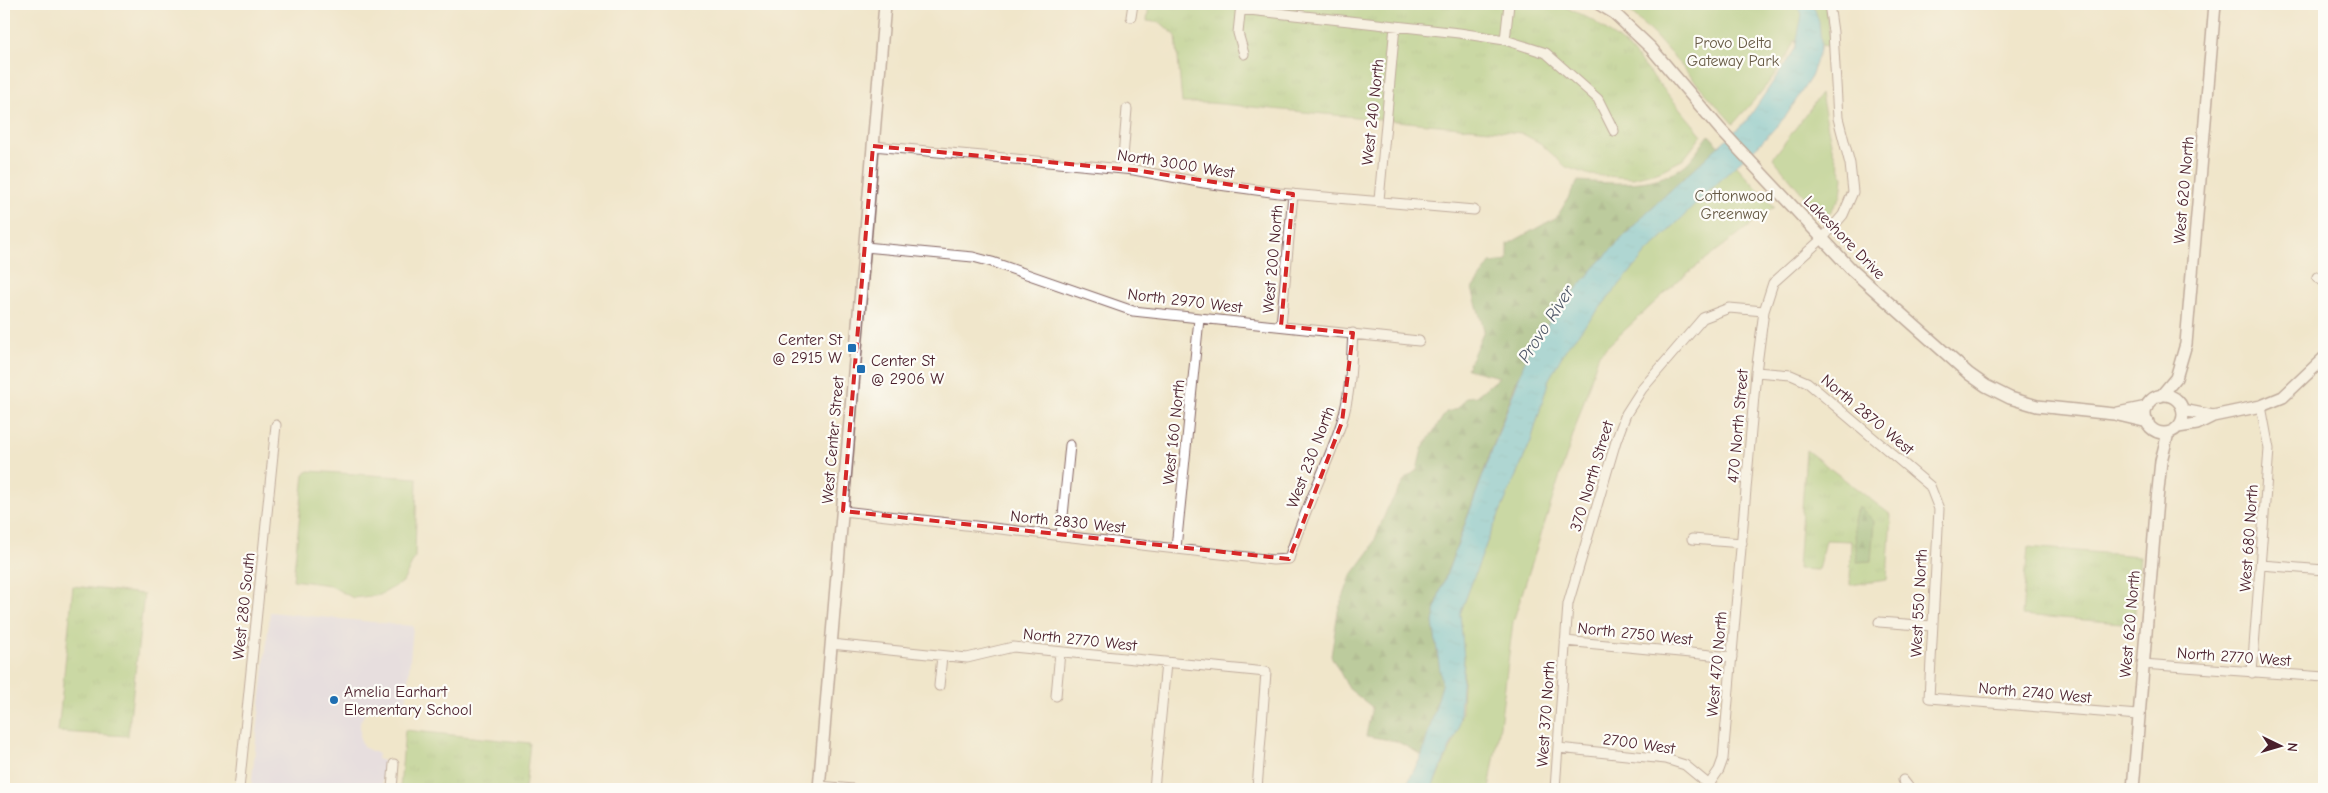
<svg xmlns="http://www.w3.org/2000/svg" width="2328" height="793" font-family="'Comic Neue',sans-serif">
<defs>
<pattern id="grass-tufts" width="24" height="20" patternUnits="userSpaceOnUse" patternTransform="scale(1.25)"><rect width="24" height="20" fill="#9cc875"/><path d="M3 7l-1-3M5 7V3M7 7l1-3M15 17l-1-3M17 17v-4M19 17l1-3" fill="none" stroke="#88ab65"/></pattern>
<pattern id="forest-firs" width="22" height="20" patternUnits="userSpaceOnUse" patternTransform="scale(1.25)"><rect width="22" height="20" fill="#7dac66"/><path d="M5 1l3.5 6h-7zM16 11l3.5 6h-7z" fill="#688b54"/></pattern>
<pattern id="water-ripples" width="26" height="14" patternUnits="userSpaceOnUse" patternTransform="scale(1.25)"><rect width="26" height="14" fill="#5fc4dc"/><path d="M2 4q2-2 4 0t4 0M15 11q2-2 4 0t4 0" fill="none" stroke="#54a8bd"/></pattern>
</defs>
<rect width="100%" height="100%" fill="#fdfcf7"/>
<filter id="ink" filterUnits="userSpaceOnUse"><feTurbulence type="fractalNoise" baseFrequency=".02" numOctaves="2"/><feDisplacementMap in="SourceGraphic" scale="10" xChannelSelector="R" yChannelSelector="G"/><feConvolveMatrix kernelMatrix="1 2 1 2 8 2 1 2 1" color-interpolation-filters="sRGB"/></filter>
<filter id="wash" filterUnits="userSpaceOnUse"><feTurbulence type="fractalNoise" baseFrequency=".0096" numOctaves="4" result="noise"/><feDisplacementMap in="SourceGraphic" scale="20" xChannelSelector="R" yChannelSelector="G"/><feGaussianBlur stdDeviation="1.12" result="paint"/><feColorMatrix in="noise" values="0 0 0 0 0 0 0 0 0 0 0 0 0 0 0 0 0 1.4 0 .05"/><feComposite in="paint" operator="in"/></filter>
<g filter="url(#wash)">
<rect width="100%" height="100%" fill="#f0e6cb"/>
<path fill="#dbd6f7" d="M270,612l143,14 -7,79h-28l-12,6 -6,11v16l3,9 15,7 -1,5 7,2 -2,28h-131z"/>
<path fill="url(#grass-tufts)" stroke="#737450" d="M1149,4h410l35,17 36,28 72,86 -18,24 -24,12 -27,7 -43,-3 -24,-8 -26,-24 -19,-10 -311,-30h-28l-6,-67 -15,-13 -14,-2z
M1806,450l85,65 -4,65 -37,5 1,-44 -26,-1 -7,30 -20,-1z
M2028,547l112,9 -6,68 -112,-9z
M73,586l71,8 -16,142 -70,-4z
M405,730l125,13 -5,46h-125z"/>
<path fill="url(#forest-firs)" stroke="#646648" d="M1709,135l10,11 -73,67 -50,53 -41,48 -12,17 -28,54 -76,210 -6,27 9,63 -20,70 -26,-14 -30,-5 6,-29 -23,-18 -18,-33 7,-45 13,-35 20,-27 16,-40 19,-31 11,-8 5,-21 24,-37 11,-3 10,-12 9,-1 23,-19 -32,-8 17,-39 -12,-41 18,-26 18,-2v-17l49,-27 21,-36c34,2 73,7 103,-13 11,-7 20,-23 28,-33z
M1859,506l15,15 -3,40 -14,1 -3,-42z"/>
<path fill="#9cc875" stroke="#737450" d="M1622,4h203l6,42 -35,-2 -1,-5c-14,33 -38,58 -62,85l-78,-88z
M1821,94l11,54 11,29 -2,19 -12,18 -11,-1 -45,-55z
M1736,165l38,42 -94,72 -81,75 -86,268 -13,104 -11,63h-58l22,-45 9,-32 2,-54 -4,-44 27,-72 44,-101 18,-63 18,-31 80,-95z
M309,471l108,7 -2,79 -12,25 -23,13 -27,3 -24,-13 -36,-5 11,-106z"/>
<path fill="url(#water-ripples)" stroke="#547284" d="M1798,4h15l6,18 2,22 -1,6 -9,27 -25,39 -25,27 -25,22 -89,87 -80,95 -18,32 -18,62 -44,101 -27,72 4,44 -5,70 -28,61h-27l18,-34 20,-70 -9,-63 6,-27 90,-245 26,-36 41,-48 50,-53 102,-94 47,-70 7,-34z"/>
</g>
<g filter="url(#ink)">
<g fill="none" stroke-linecap="round" stroke-linejoin="round">
<g stroke="#846563" stroke-width="11">
<path id="street" d="M1241,4l-3,29 6,21
M1240,9l219,24 46,7 41,13 52,46 16,32
M1131,17l2,-13
M1505,40l4,-36
M873,146l261,24 70,13 75,10 195,17
M1122,169l5,-60
M1379,200l16,-174
M865,247l108,10 19,5 141,49 286,30
M2317,277l7,5
M1281,326l12,-132
M1756,372l35,3 16,7 123,104 9,23 -10,189 209,17
M843,511l430,49 16,-1c14,-48 38,-91 53,-138 9,-28 9,-59 11,-88
M1061,536l9,-91
M1692,539l50,4
M1176,548l23,-229
M2261,565l63,5
M1879,622l53,4
M1565,641l167,16
M831,644l136,14 46,-11 253,25 -9,117
M2142,664l182,13
M2252,673l17,-224 -8,-43
M939,686l3,-30
M1056,696l4,-44
M1558,748l108,11 19,6 29,24
M1903,780l7,9
M819,786l34,3
M239,789l37,-364
M392,789l2,-25
M1154,789l12,-126
M1555,789l13,-185 48,-163 10,-27 16,-25 61,-71 26,-10 35,3
M1706,789l13,-19 4,-11 33,-387 8,-61 9,-28 50,-45 20,-23 10,-23 -3,-28 -12,-46 -5,-86 -4,-28"/>
</g>
<g stroke="#846563" stroke-width="14">
<path id="secondary" d="M1599,4l15,9 37,35 69,81 132,141 117,104 17,12 24,12 27,8 77,8 34,8
M2145 414a19 19 0 1 1 38 0a19 19 0 1 1-38 0Z
M2161,396l15,-18 10,-34 29,-340
M2183,410l30,6
M2118,413l29,-6
M2178,427l19,-3 16,-8 48,-10 22,-9 41,-39
M819,789l66,-785
M2133,789l24,-289 4,-39 7,-28"/>
</g>
<use href="#street" stroke="#fff" stroke-width="9"/>
<use href="#secondary" stroke="#fff" stroke-width="11"/>
</g>
</g>
<path d="M0 0H2328V793H0ZM873,146l261,24 159,24 -12,132 72,7 -11,89 -53,137 -446,-48z" fill="#f0e6cb" fill-opacity=".55" fill-rule="evenodd"/>
<path fill="none" stroke="#d62828" stroke-width="4" stroke-dasharray="10 6" stroke-linejoin="round" d="M873,146l261,24 159,24 -12,132 72,7 -11,89 -53,137 -446,-48z"/>
<g fill="#1f6fb2" stroke="#fdfcf7" stroke-width="2">
<rect x="847" y="343" width="10" height="10" rx="2.5"/>
<rect x="856" y="364" width="10" height="10" rx="2.5"/>
<circle cx="334" cy="700" r="5"/>
</g>
<g text-anchor="middle" stroke-width="4.5" stroke-linejoin="round" paint-order="stroke">
<g font-size="16" fill="#675a45" stroke="#fdfcf7">
<text x="1733" y="48">Provo Delta<tspan x="1733" dy="18">Gateway Park</tspan></text>
<text x="1734" y="201">Cottonwood<tspan x="1734" dy="18">Greenway</tspan></text>
</g>
<g font-size="16" fill="#4a1f2b" stroke="#fdfcf7">
<text transform="translate(1372 112) rotate(-84)" y="6">West 240 North</text>
<text transform="translate(1176 163) rotate(9)" y="6">North 3000 West</text>
<text transform="translate(2183 190) rotate(-85)" y="6">West 620 North</text>
<text transform="translate(1845 237) rotate(46)" y="6">Lakeshore Drive</text>
<text transform="translate(1272 259) rotate(-85)" y="6">West 200 North</text>
<text transform="translate(1185 300) rotate(7)" y="6">North 2970 West</text>
<text transform="translate(1868 414) rotate(40)" y="6">North 2870 West</text>
<text transform="translate(1737 426) rotate(-85)" y="6">470 North Street</text>
<text transform="translate(1173 432) rotate(-84)" y="6">West 160 North</text>
<text transform="translate(832 440) rotate(-85)" y="6">West Center Street</text>
<text transform="translate(1310 457) rotate(-69)" y="6">West 230 North</text>
<text transform="translate(1591 476) rotate(-73)" y="6">370 North Street</text>
<text transform="translate(1068 521) rotate(6)" y="6">North 2830 West</text>
<text transform="translate(2248 538) rotate(-86)" y="6">West 680 North</text>
<text transform="translate(1918 603) rotate(-87)" y="6">West 550 North</text>
<text transform="translate(243 606) rotate(-84)" y="6">West 280 South</text>
<text transform="translate(2129 624) rotate(-85)" y="6">West 620 North</text>
<text transform="translate(1635 633) rotate(6)" y="6">North 2750 West</text>
<text transform="translate(1080 639) rotate(6)" y="6">North 2770 West</text>
<text transform="translate(2234 656) rotate(4)" y="6">North 2770 West</text>
<text transform="translate(1716 664) rotate(-85)" y="6">West 470 North</text>
<text transform="translate(2035 692) rotate(5)" y="6">North 2740 West</text>
<text transform="translate(1545 714) rotate(-86)" y="6">West 370 North</text>
<text transform="translate(1639 743) rotate(8)" y="6">2700 West</text>
</g>
<g font-size="16" fill="#4a1f2b" stroke="#fdfcf7" text-anchor="start">
<text x="842" y="345" text-anchor="end">Center St<tspan x="842" dy="18">@ 2915 W</tspan></text>
<text x="871" y="366">Center St<tspan x="871" dy="18">@ 2906 W</tspan></text>
<text x="344" y="697">Amelia Earhart<tspan x="344" dy="18">Elementary School</tspan></text>
</g>
<g font-size="18" font-style="italic" fill="#515969" stroke="#fdfcf7">
<text transform="translate(1546 324) rotate(-57)" y="6">Provo River</text>
</g>
</g>
<rect width="2328" height="793" fill="none" stroke="#fdfcf7" stroke-width="20"/>
<g transform="translate(2280 746) rotate(95)" stroke="#fdfcf7" stroke-width="4" paint-order="stroke">
<path d="M0-4L9 19L0 12L-9 19Z" fill="#4a1f2b"/>
<text y="-8" font-size="14" font-weight="bold" text-anchor="middle" fill="#4a1f2b">N</text>
</g>
</svg>
